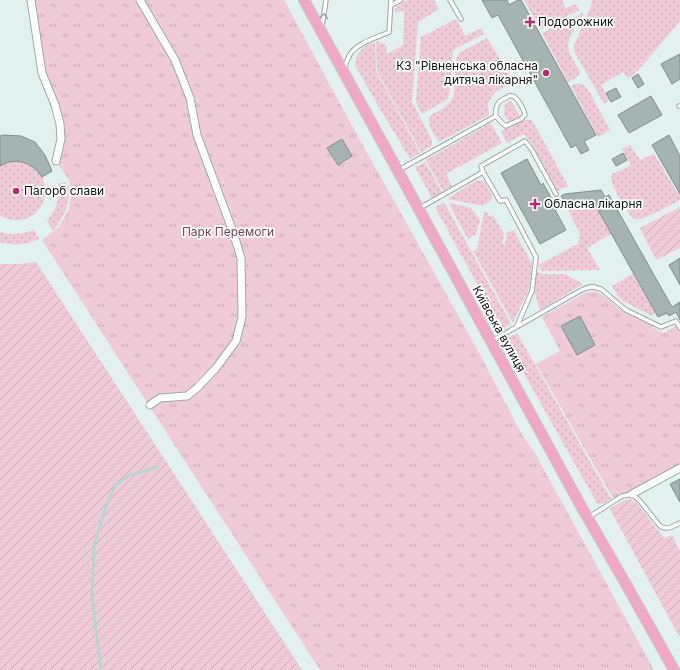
<svg xmlns="http://www.w3.org/2000/svg" width="680" height="670" font-family="Inter,sans-serif">
<defs>
<pattern id="grass-dots" width="8" height="8" patternUnits="userSpaceOnUse"><rect width="8" height="8" fill="#efcad7"/><path d="M2 2h.1M6 6h.1" fill="none" stroke="#ccadb8" stroke-width="1.8" stroke-linecap="round"/></pattern>
<pattern id="park-tufts" width="24" height="20" patternUnits="userSpaceOnUse"><rect width="24" height="20" fill="#efcad7"/><path d="M3 7l-1-3M5 7V3M7 7l1-3M15 17l-1-3M17 17v-4M19 17l1-3" fill="none" stroke="#ccadb8"/></pattern>
<pattern id="garden-furrows" width="10" height="10" patternUnits="userSpaceOnUse"><rect width="10" height="10" fill="#efcad7"/><path d="M-1 1l2-2M0 10L10 0M9 11l2-2" fill="none" stroke="#ccadb8"/></pattern>
</defs>
<rect width="100%" height="100%" fill="#e2f1ee"/>
<path fill="url(#grass-dots)" d="M407,0h27l5,9 -21,13 -6,80 20,38v6l-11,6 -44,-81 -1,-30 9,3 2,4 -1,3 2,3 15,-9 1,-35 -9,3v-5z
M524,0h38l4,8 10,-4 3,6 -39,19z
M592,0h88v21l-38,45 -10,10 -4,2 -5,-6 -22,13 8,15 -5,4 -29,-51 -1,-8 15,-34 2,-5z
M583,13v2c-6,10 -18,24 -14,36 2,7 7,14 11,20 0,6 -7,8 -12,11l-26,-49z
M456,19l9,17 17,-8 2,6 -29,15 -2,2 -4,44 -1,4 -26,15 -6,-12 5,-65z
M487,38l13,21 -5,6 5,6 8,2 5,9 -18,10 -7,11 1,12 -50,27c-4,-7 -14,-18 -8,-27 8,-4 20,-10 23,-20l2,-36 3,-6z
M375,42l1,29 44,82 -10,6 -33,-55 -22,-39 1,-8 6,-8 5,-4z
M579,83l5,2 5,6 21,39 -12,7 -27,-51z
M511,101l9,15 -11,6 -5,-8 1,-10z
M525,120h7l36,66 -11,5 -26,-49 -7,-8 -17,9 -6,-12z
M491,123l11,20 -56,31 6,12 -9,5 -17,-31z
M630,145l10,15 14,-6 23,38 3,-2v10c-8,4 -34,19 -41,19 -4,1 -6,-1 -9,-4 -5,-9 -20,-29 -19,-39l1,-2 19,-8 -9,-17z
M18,161c3,1 6,1 9,3 35,14 16,72 -27,52v-50l8,-4z
M425,162l17,30 -10,6 -17,-31z
M477,180l6,1 3,3 6,12 -1,4 -3,3 -5,3 -36,-7z
M65,182c4,3 4,6 4,11 0,14 -7,27 -16,38l-6,-10c10,-13 12,-20 11,-37z
M444,202l67,122 -7,4 -3,-1 -65,-118 1,-3z
M451,203l20,5 9,12 -4,14 -8,5 -19,-35z
M594,203l17,31 -24,14 13,22 -58,1 -4,-6 40,-21 2,-10 -13,-26z
M486,211l4,6 3,-2 11,19 -2,10 3,1 2,-10 -1,-2 7,-3 19,33 -3,26 -16,34 -40,-72 4,-1 7,-38z
M34,230l5,9c-13,6 -25,7 -39,3v-10c12,4 22,2 34,-2z
M537,272l5,2h23l18,10 -43,26 -6,-19z
M633,274l22,39 -3,3 -29,-15 -5,-5 -6,-10z
M517,333l94,166 -9,5 -5,-1 -91,-161 1,-4z"/>
<path fill="url(#park-tufts)" d="M31,0h253l77,142 121,216 38,73 16,24 118,215h-334l-278,-430 17,-13 10,-18 2,-16 -1,-12 -14,-20 4,-37 -18,-51z
M594,291l7,3 20,16 25,12 11,8 7,3 13,-8 3,5v136l-49,26 -18,6 -77,-134 24,-13 -18,-34 43,-24z"/>
<path fill="url(#garden-furrows)" d="M680,207v41l-24,12 -16,-32z
M36,262l266,408h-302v-406h21z
M630,499l7,4 27,35 8,-3 8,16v87l-70,-129 14,-9z"/>
<g fill="none" stroke-linecap="round" stroke-linejoin="round">
<path stroke="#add9d0" stroke-width="2.5" d="M101,670l-9,-73 2,-51 10,-34 11,-27 15,-10 28,-8"/>
</g>
<path fill="#a5b4b0" stroke="#818f8c" d="M482,0h25l2,5 9,-5h3l75,135 -12,6 5,9 -8,4 -5,-9 -5,3 -73,-133 -6,3z
M680,54v25l-8,5 -11,-20z
M638,74l6,10 -6,4 -6,-10z
M616,88l5,9 -10,5 -5,-9z
M651,96l11,19 -33,18 -11,-18z
M4,135l17,1 14,6 10,13 7,16 -10,6 -6,-8 -8,-5 -10,-3 -10,1 -8,4v-30z
M669,135l11,21v38l-28,-49z
M342,139l10,17 -14,9 -11,-17z
M623,153l4,7 -11,6 -4,-7z
M527,159l14,26 2,-2 12,22 -2,1 13,24 -26,14 -39,-71z
M601,190l4,7 4,-2 63,112 8,-5v18l-4,-8 -7,4 -2,-3 -9,4 -65,-116 -24,2 -2,2 -6,-9 4,-2z
M680,258v27l-11,-20z
M580,316l15,29 -18,10 -16,-29z
M680,479v23l-10,-18z"/>
<g fill="none" stroke-linecap="round" stroke-linejoin="round">
<g stroke="#9caba8" stroke-width="5.5">
<path id="service" d="M450,0l11,19
M391,5l10,-5
M322,27l4,-27
M344,68c2,-3 3,-8 5,-12 7,-13 27,-18 40,-24l2,-32
M679,106h1
M399,170l97,-54c-1,-9 1,-15 10,-18 1,-1 4,-3 6,-2 5,0 12,14 13,19l-4,4 -15,7 -4,-3 -6,-7
M483,172l-2,-6 44,-25 7,9 24,44
M420,208l63,-36 17,29 6,-1 30,57 -4,34 -15,35
M492,341l84,-48 10,-5 5,-1h3l7,2 25,21 35,17 15,-6 4,7
M589,517l33,-21 10,-2 8,7 20,25c7,5 13,0 20,-3"/>
</g>
<g stroke="#9caba8" stroke-width="9">
<path id="minor" d="M31,0l11,73 13,32 5,19 1,15 -5,22
M140,0l35,60 15,38 7,37 36,97 8,26 1,59 -6,24 -20,27 -19,20 -10,8 -27,2 -10,7
M632,494l48,-26"/>
</g>
<g stroke="#cacbcb" stroke-width="12">
<path id="primary" d="M304,0l94,171 184,337 45,78 47,84"/>
</g>
<use href="#service" stroke="#fff" stroke-width="3.5"/>
<use href="#minor" stroke="#fff" stroke-width="7"/>
<use href="#primary" stroke="#f1a8c7" stroke-width="10"/>
</g>
<defs><path id="oneway-chevron" d="M-2-3.5L2.5 0L-2 3.5" fill="none" stroke-width="1.6" stroke-linecap="round" stroke-linejoin="round"/></defs>
<use stroke="#9ea1a0" href="#oneway-chevron" transform="translate(324 16) rotate(-82)"/>
<g fill="#b42c6e" stroke="#fff" stroke-width="1.5">
<path d="M528 16h4v4h4v4h-4v4h-4v-4h-4v-4h4z"/>
<circle cx="546" cy="73" r="4"/>
<circle cx="16" cy="191" r="4"/>
<path d="M533 198h4v4h4v4h-4v4h-4v-4h-4v-4h4z"/>
</g>
<g text-anchor="middle" stroke-width="3.5" stroke-linejoin="round" paint-order="stroke">
<g font-size="12" fill="#0d1312" stroke="#fff" text-anchor="start">
<text x="538" y="26">Подорожник</text>
<text x="538" y="70" text-anchor="end">КЗ "Рівненська обласна<tspan x="538" dy="14">дитяча лікарня"</tspan></text>
<text x="24" y="195">Пагорб слави</text>
<text x="544" y="208">Обласна лікарня</text>
</g>
<g font-size="12" fill="#794459" stroke="#fff">
<text x="228" y="236">Парк Перемоги</text>
</g>
<g font-size="12" fill="#0d1312" stroke="#fff">
<text transform="translate(499 329) rotate(61)" y="4">Київська вулиця</text>
</g>
</g>
</svg>
